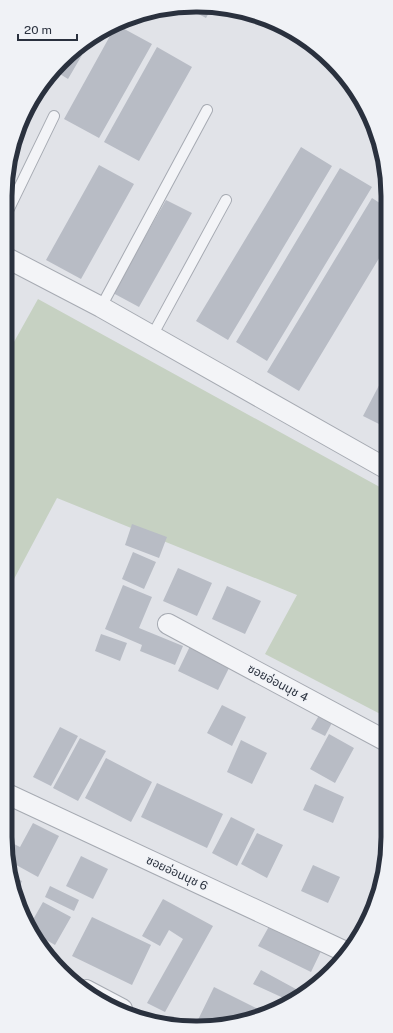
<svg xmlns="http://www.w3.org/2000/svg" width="393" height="1033" font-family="'Public Sans','Noto Sans Thai',sans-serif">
<rect width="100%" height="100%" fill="#e1e3e8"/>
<path fill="#c6d1c2" d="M38,299l349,192 1,227 -123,-64 32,-59 -240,-97 -52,98v-238z"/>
<path fill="#b8bcc5" d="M187,8h9l15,1 -5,9z
M116,25h1l35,19 -53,94 -35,-19z
M157,47l35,20 -53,94 -35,-19z
M76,52l6,3 -14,24 -13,-8z
M301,147l31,19 -104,174 -32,-19z
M99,165l35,19 -53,95 -35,-19z
M340,168l32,19 -105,174 -31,-19z
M372,198l14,9 1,38 -88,146 -32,-19z
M166,200l26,13 -53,94 -26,-14z
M387,370v58l-24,-12z
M132,524l35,13 -8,21 -34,-13z
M133,552l23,10 -12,27 -22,-10z
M178,568l34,15 -15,33 -34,-15z
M123,585l29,12 -13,31 44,18 -8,19 -35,-14 2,-6 -37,-16z
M227,586l34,15 -16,33 -33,-15z
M101,634l26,9 -7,18 -25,-10z
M192,642l40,20 -14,28 -40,-19z
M222,705l24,12 -14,29 -25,-13z
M321,712l13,7 -9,17 -14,-7z
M60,727l18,9 -27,50 -18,-9z
M329,734l25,14 -19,35 -25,-14z
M80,738l26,13 -28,50 -25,-13z
M241,740l26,13 -15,31 -25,-12z
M106,758l46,24 -21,40 -46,-24z
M157,783l66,31 -16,34 -66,-31z
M315,784l29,13 -11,26 -30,-13z
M231,817l24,12 -18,37 -25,-13z
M33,823l26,13 -21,41 -29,-16 -3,-21 14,7z
M257,833l26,12 -16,33 -26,-14z
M81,856l27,13 -15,30 -27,-13z
M313,865l27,12 -12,26 -27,-12z
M11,875l11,6 -7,14z
M50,886l29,14 -5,11 -29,-14z
M163,899l50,27 -48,86 -18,-9 36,-64 -14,-9 -9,16 -18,-10z
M43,902l28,15 -16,28 -19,-11 -6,-9z
M92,917l59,28 -19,40 -60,-29z
M272,921l51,26 -12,25 -53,-26z
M261,970l44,24 -15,7 -37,-17z
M214,987l50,25 -30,12 -39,2z"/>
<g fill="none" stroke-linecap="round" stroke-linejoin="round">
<g stroke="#a6aab2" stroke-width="12">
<path id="lane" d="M5,217l49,-101
M101,307l106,-197
M152,336l74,-136"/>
</g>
<g stroke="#a6aab2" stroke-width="22">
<path id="street" d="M5,257l96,50 286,162
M168,624l220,118
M5,793l343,160
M86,990l36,19"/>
</g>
<use href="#lane" stroke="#f3f4f7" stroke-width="10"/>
<use href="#street" stroke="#f3f4f7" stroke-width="20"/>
</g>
<g text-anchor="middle" stroke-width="3" stroke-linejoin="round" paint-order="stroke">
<g font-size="12" fill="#2a313e" stroke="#f0f2f6">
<text transform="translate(278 683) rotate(28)" y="4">ซอยอ่อนนุช 4</text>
<text transform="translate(177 873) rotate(25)" y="4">ซอยอ่อนนุช 6</text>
</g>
</g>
<path d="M0 0H393V1033H0ZM196 12H197A184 184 0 0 1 381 196V837A184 184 0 0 1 197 1021H196A184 184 0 0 1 12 837V196A184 184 0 0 1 196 12Z" fill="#f0f2f6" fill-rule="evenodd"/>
<path fill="none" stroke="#2a313e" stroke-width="5" d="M196 12H197A184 184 0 0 1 381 196V837A184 184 0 0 1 197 1021H196A184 184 0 0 1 12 837V196A184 184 0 0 1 196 12Z"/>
<path d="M18 34v6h59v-6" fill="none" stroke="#2a313e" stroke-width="2"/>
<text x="24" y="34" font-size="12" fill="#2a313e" stroke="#f0f2f6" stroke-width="3" paint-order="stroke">20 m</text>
</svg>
